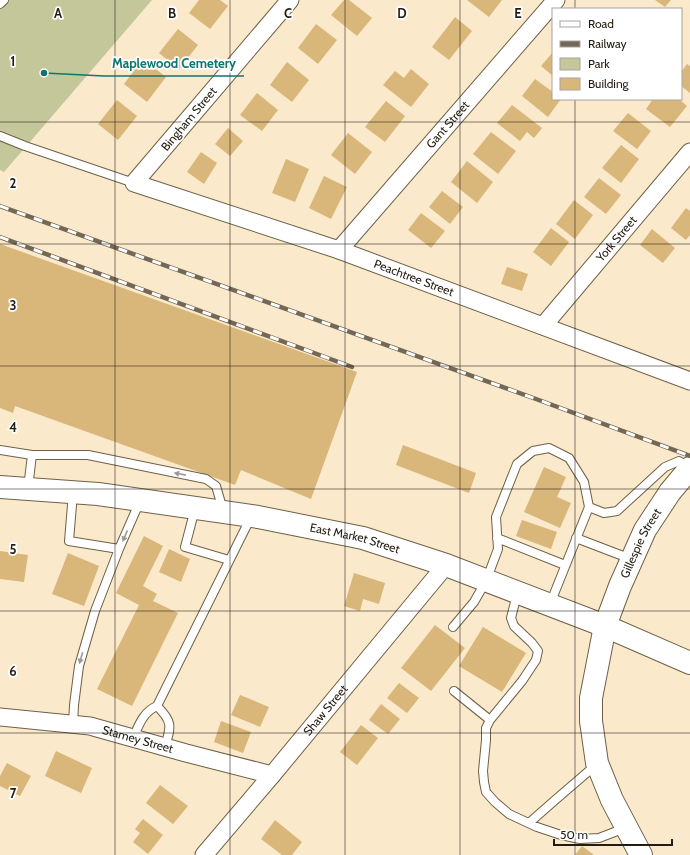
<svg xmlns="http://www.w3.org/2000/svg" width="690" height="855" font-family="Cabin,sans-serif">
<rect width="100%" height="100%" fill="#fae9cb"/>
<path fill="#c3c79a" d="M0,0h152l-148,172 -4,-2z"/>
<path fill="#d9b77b" d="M199,0h21l8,6 -18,23 -21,-16z
M344,0h5l23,18 -15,18 -26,-21z
M467,0h35l-13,17z
M655,0h16l-6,7z
M455,17l17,14 -23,29 -17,-13z
M316,24l21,16 -19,24 -20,-16z
M178,29l20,16 -19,24 -20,-16z
M553,52v24l-12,-10z
M143,59l23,18 -19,25 -23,-18z
M287,62l22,18 -17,22 -22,-17z
M687,64l3,2v27l-9,-7v-14z
M411,69l18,15 -18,23 -28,-22 12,-14 9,7z
M535,79l18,13v7h8l-13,18 -26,-21z
M257,93l21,17 -16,21 -22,-16z
M653,99h26l8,7 -17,21 -24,-18z
M117,100l20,16 -19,24 -20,-16z
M386,101l19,15 -20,26 -20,-15z
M512,105l30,23 -8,10 -7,-6 -7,9 -23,-18z
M628,113l23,18 -14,18 -24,-18z
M228,128l15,13 -13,15 -15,-12z
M491,132l25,19 -18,23 -25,-20z
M348,133l24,19 -17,22 -24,-19z
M621,145l18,14 -18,24 -19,-15z
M201,152l16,11 -13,21 -17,-12z
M286,159l23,10 -14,33 -23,-9z
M467,161l26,21 -16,21 -26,-21z
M324,176l23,11 -16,32 -22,-11z
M599,178l22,17 -15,19 -22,-17z
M442,191l21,16 -13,17 -21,-17z
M574,200l19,15 -18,24 -19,-15z
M686,208l4,3v24l-4,5 -15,-12z
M421,213l24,18 -14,17 -23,-18z
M551,228l18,14 -18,24 -18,-14z
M652,229l23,19 -12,15 -23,-18z
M0,244l357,128 -46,127 -70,-29 -6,15 -220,-79 -2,7 -13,-5z
M507,267l21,7 -6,17 -21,-7z
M403,445l73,28 -7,20 -73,-28z
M544,467l22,10 -9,20 14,6 -11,25 -36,-16z
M522,520l35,12 -6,17 -35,-13z
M144,536l19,10 -20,40 14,8 -4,7 25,12 -46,93 -35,-17 42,-84 -23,-12z
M169,549l21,10 -9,23 -22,-10z
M0,551l28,4 -4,27 -24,-3z
M68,553l31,13 -15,40 -32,-12z
M354,573l31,10 -6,21 -16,-5 -3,12 -16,-5z
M435,625l30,23 -34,43 -30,-23z
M483,627l43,26 -24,39 -43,-26z
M399,683l20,15 -12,15 -20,-15z
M240,695l29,12 -9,20 -29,-12z
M381,704l19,15 -12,15 -19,-14z
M221,721l30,11 -8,21 -29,-11z
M361,725l17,13 -21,27 -17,-13z
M56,751l36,17 -11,25 -36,-17z
M7,763l24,13 -11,20 -20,-10v-10z
M160,785l28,21 -15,18 -27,-21z
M143,819l20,16 -15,19 -15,-12 7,-9 -5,-4z
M275,820l27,22 -10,13h-10l-21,-16z
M582,846l12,9h-19z"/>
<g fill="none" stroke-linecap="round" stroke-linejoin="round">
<g stroke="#6f6047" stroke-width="10">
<path id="lane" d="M0,4l4,-4
M0,136l25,10 109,37
M0,450l32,5h56l118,24 10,7 7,24
M28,488l4,-33
M73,493l-4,48 50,8
M589,507l15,6 13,-2 48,-44 14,-6 10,7
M195,509l-10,38 44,13
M497,538l68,27
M576,538l55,21
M517,594l-6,24 3,8 18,17 6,8 -2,9 -14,21 -32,39 -4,8v12l-3,31 1,11 2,10 9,10 14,12 28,13 24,8 19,4 19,-1 26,-10
M453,627l21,-25 12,-21 12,-32 -2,-32 21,-53 16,-13 16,-3 20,10 15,24 5,25 -39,97
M454,691l36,29
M157,706c16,16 14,20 8,41
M73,724l1,-19 5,-39 16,-55 24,-62 21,-48
M133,738c6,-13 10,-26 24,-32l94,-189
M529,823l25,-22 43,-37"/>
</g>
<g stroke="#6f6047" stroke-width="19">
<g id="street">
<path id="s1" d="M290,0l-156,183 205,67 351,131"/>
<path id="s2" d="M339,250l217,-250"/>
<path id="s3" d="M543,326l147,-174"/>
<path id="s4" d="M0,717l90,9 96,27 86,22"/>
<path id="s5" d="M204,855l68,-80 174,-210"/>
</g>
</g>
<g stroke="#6f6047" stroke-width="24">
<g id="secondary">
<path id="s6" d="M0,487l98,7 160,23 105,21 83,27 159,61 85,37"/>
<path id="s7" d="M641,855l-29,-55 -15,-37 -6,-42v-23l14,-72 15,-40 25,-56 25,-38 20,-24"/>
</g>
</g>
<use href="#lane" stroke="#fff" stroke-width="8"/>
<use href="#street" stroke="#fff" stroke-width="17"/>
<use href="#secondary" stroke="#fff" stroke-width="22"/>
<g stroke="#736856" stroke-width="4.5">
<path id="rail" d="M0,206l536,193 154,57
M0,237l352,130"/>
</g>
<use href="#rail" stroke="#fff" stroke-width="3" stroke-dasharray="9" stroke-linecap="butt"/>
</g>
<defs><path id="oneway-solid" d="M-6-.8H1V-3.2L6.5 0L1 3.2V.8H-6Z"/></defs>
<g fill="#9c9994">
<use href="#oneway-solid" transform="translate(180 474) rotate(-169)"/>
<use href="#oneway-solid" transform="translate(125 536) rotate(113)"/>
<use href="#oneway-solid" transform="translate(81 658) rotate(106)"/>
</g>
<path fill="none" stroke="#231c12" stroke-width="1" stroke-opacity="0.55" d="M115,0v855M230,0v855M345,0v855M460,0v855M575,0v9M575,99v756M0,122h690M0,244h690M0,366h690M0,489h690M0,611h690M0,733h690"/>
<g text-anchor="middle" stroke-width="3.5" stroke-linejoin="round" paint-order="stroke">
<g font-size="12" fill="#231c12" stroke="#fff">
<text transform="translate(189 119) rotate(-50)" y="4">Bingham Street</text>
<text dy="4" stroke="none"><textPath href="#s2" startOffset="166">Gant Street</textPath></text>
<text dy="4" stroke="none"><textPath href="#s3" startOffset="114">York Street</textPath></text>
<text dy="4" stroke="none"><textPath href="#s1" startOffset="536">Peachtree Street</textPath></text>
<text dy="4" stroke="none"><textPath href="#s6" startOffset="359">East Market Street</textPath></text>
<text dy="4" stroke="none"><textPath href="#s7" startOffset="331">Gillespie Street</textPath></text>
<text dy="4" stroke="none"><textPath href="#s5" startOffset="189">Shaw Street</textPath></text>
<text dy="4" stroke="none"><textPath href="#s4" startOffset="140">Stamey Street</textPath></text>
</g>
</g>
<g font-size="13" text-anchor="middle" font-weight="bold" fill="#231c12" stroke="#fff" stroke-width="3.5" stroke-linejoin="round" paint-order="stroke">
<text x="58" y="18">A</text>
<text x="172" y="18">B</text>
<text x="288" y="18">C</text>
<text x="402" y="18">D</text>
<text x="518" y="18">E</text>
<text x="13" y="66">1</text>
<text x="13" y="188">2</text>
<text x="13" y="310">3</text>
<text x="13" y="432">4</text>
<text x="13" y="554">5</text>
<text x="13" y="676">6</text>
<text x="13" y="798">7</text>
</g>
<path fill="none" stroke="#0f766e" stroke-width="1.5" d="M44 73L104 76H244"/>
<circle fill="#0f766e" stroke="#fff" stroke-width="1.5" cx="44" cy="73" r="4"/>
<g font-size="13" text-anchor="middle" font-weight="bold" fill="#0f766e" stroke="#fff" stroke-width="3.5" stroke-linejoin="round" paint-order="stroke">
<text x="174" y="68">Maplewood Cemetery</text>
</g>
<rect x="552" y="8" width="130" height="92" fill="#ffffff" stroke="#a7a4a0"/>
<rect x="560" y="21" width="20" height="6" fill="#ffffff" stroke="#a7a4a0"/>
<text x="588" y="28" font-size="12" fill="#231c12">Road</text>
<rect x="560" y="41" width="20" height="6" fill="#736856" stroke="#a7a4a0"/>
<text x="588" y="48" font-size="12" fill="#231c12">Railway</text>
<rect x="560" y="58" width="20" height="12" fill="#c3c79a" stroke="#a7a4a0"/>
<text x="588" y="68" font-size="12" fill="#231c12">Park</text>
<rect x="560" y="78" width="20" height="12" fill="#d9b77b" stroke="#a7a4a0"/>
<text x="588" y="88" font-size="12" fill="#231c12">Building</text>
<path d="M554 839v6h118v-6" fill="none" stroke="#231c12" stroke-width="2"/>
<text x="560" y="839" font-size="12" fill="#231c12" stroke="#ffffff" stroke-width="3" paint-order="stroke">50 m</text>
</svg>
